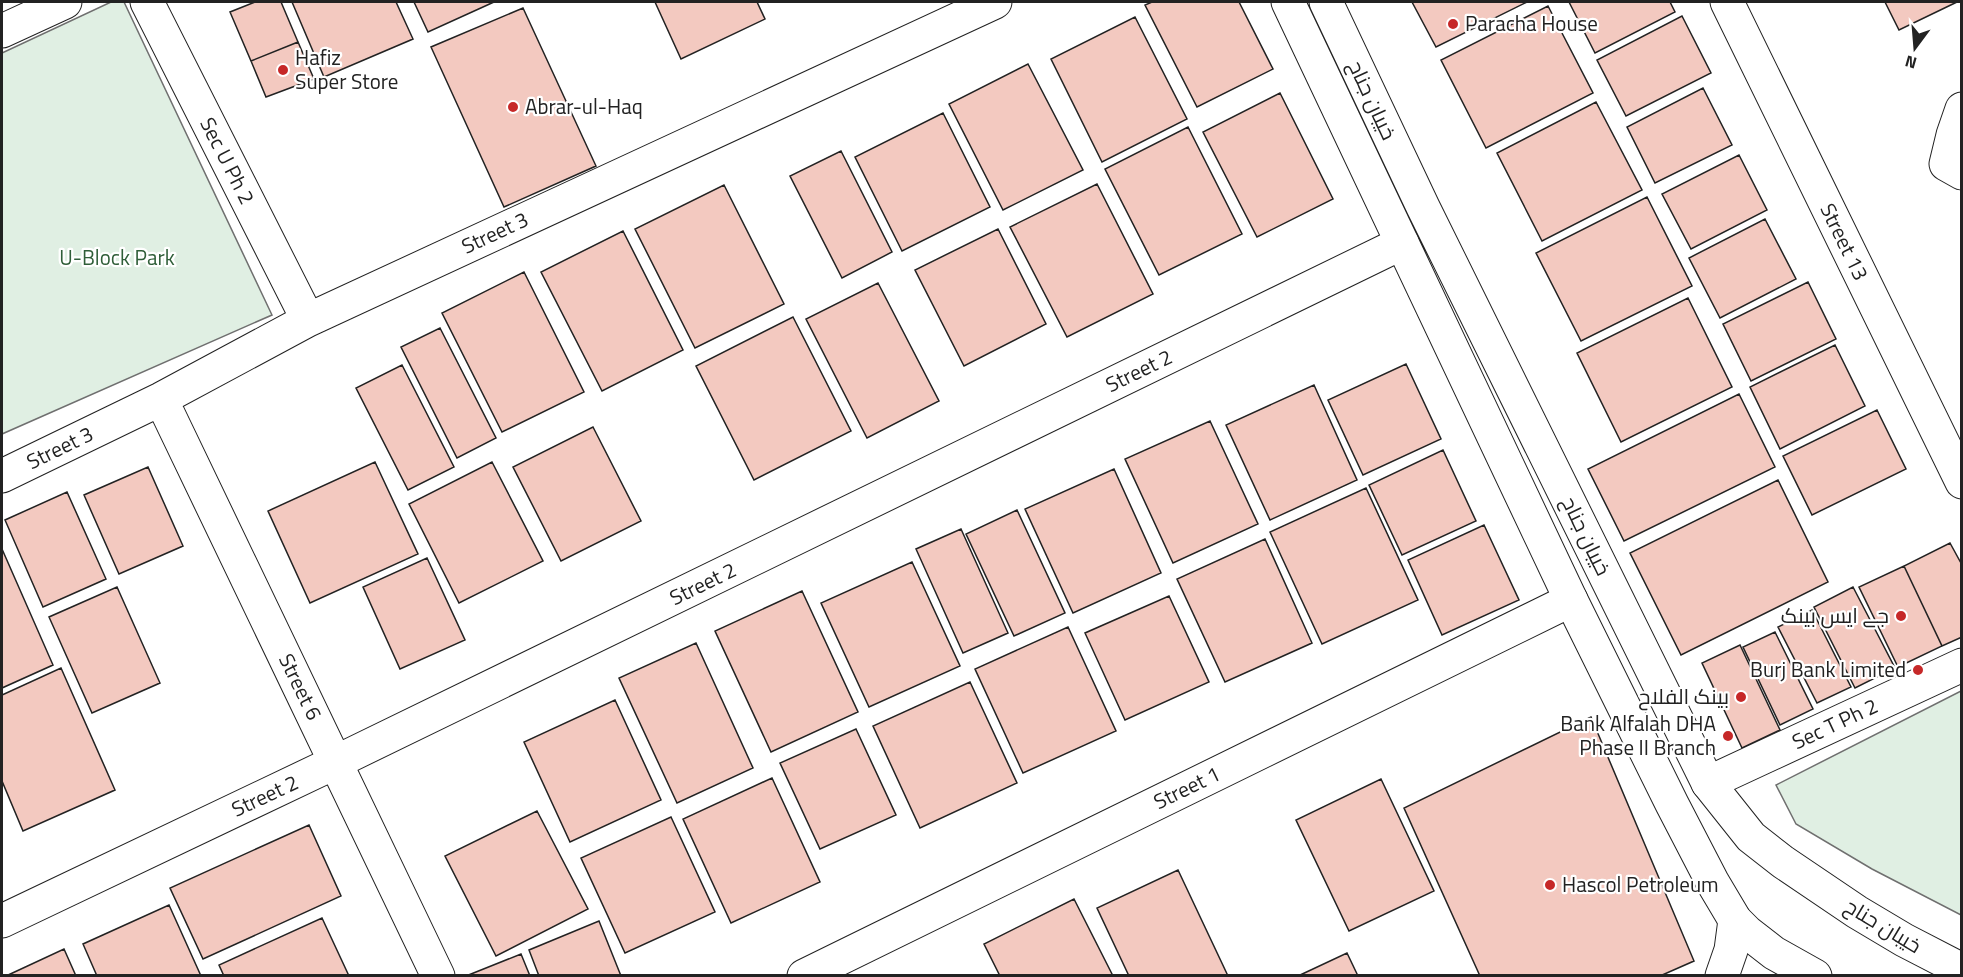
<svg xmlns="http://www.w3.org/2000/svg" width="1963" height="977" font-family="'Titillium Web',Cairo,sans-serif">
<rect width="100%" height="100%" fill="#fff"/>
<path fill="#e0efe3" stroke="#6f6f6f" stroke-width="1.5" d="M111,2h13l148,313 -270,119v-381z
M1961,691v224l-89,-46 -76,-45 -20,-39z"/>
<path fill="#f3c9c0" stroke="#222" stroke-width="1.5" d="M255,2h26l17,40 -47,19 -21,-49z
M292,2h104l17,37 -89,38z
M414,2h80l-66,30z
M655,2h102l8,17 -84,40z
M1152,2h87l34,67 -76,38 -52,-102z
M1412,2h115l-91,45z
M1569,2h101l5,10 -80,41z
M1885,2h72l-58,28z
M1548,6l45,87 -107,55 -45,-88z
M523,8l73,158 -92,41 -73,-160z
M1682,16l29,57 -85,43 -29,-56z
M1135,17l52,102 -85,43 -51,-103z
M298,42l16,37 -48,18 -15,-36z
M1028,64l55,106 -80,40 -54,-106z
M1703,88l29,57 -77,38 -28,-56z
M1280,93l53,106 -76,38 -54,-105z
M1596,102l46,88 -100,51 -45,-88z
M943,113l47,94 -88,44 -47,-94z
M1188,127l54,107 -83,41 -54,-106z
M841,151l51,101 -50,26 -52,-102z
M1739,155l28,55 -76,39 -29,-55z
M1097,184l56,110 -86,43 -57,-110z
M724,185l60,119 -89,44 -60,-119z
M1647,197l45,89 -111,55 -45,-88z
M1765,219l31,60 -76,39 -31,-60z
M998,229l48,95 -82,42 -49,-96z
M623,231l60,119 -81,41 -61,-119z
M524,272l60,120 -82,40 -60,-119z
M1808,282l28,57 -85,42 -28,-57z
M878,283l61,118 -72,37 -61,-119z
M1688,298l44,89 -111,55 -44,-89z
M793,317l58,114 -97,49 -58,-114z
M440,328l56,110 -39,20 -56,-111z
M1835,345l30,61 -85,43 -30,-62z
M1406,364l35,75 -78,36 -35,-75z
M402,365l52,102 -46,23 -52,-102z
M1314,385l43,95 -87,40 -44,-95z
M1739,394l36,73 -151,74 -36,-72z
M1877,410l29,59 -94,46 -29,-59z
M1210,421l48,103 -85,39 -48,-104z
M593,427l48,94 -80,40 -48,-94z
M1443,450l33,71 -74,34 -33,-70z
M375,462l43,92 -108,49 -42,-92z
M492,462l51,99 -84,42 -50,-99z
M148,467l35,79 -64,28 -35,-79z
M1114,469l47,104 -88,40 -48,-104z
M1778,480l50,102 -147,73 -51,-102z
M1366,488l52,112 -96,44 -52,-112z
M67,492l39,87 -63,28 -38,-87z
M1017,510l48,103 -51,23 -48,-102z
M1484,525l35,75 -77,35 -34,-75z
M961,529l47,104 -45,20 -47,-104z
M1265,539l47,104 -87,39 -48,-103z
M1950,543l12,22v72l-20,9 -38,-80z
M2,549l51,116 -51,23z
M427,558l38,82 -65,29 -37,-82z
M912,562l48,104 -91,41 -48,-104z
M1904,566l38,80 -44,21 -39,-80z
M117,587l43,96 -68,30 -43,-96z
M1853,587l42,81 -40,20 -41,-81z
M802,591l56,121 -87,40 -56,-121z
M1169,596l40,86 -84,38 -40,-87z
M1812,610l39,77 -34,16 -39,-76z
M1068,627l48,104 -93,42 -48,-104z
M1775,632l38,77 -33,16 -37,-78z
M696,643l57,125 -76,35 -58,-125z
M1740,645l40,85 -38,18 -40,-85z
M61,668l54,122 -92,41 -21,-50v-86z
M970,682l47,101 -97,45 -47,-102z
M615,700l46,100 -91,42 -46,-100z
M1591,717l103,244 -34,15h-180l-76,-168z
M856,729l40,86 -76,34 -40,-86z
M772,778l48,104 -89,41 -48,-104z
M1381,779l53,112 -85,40 -53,-111z
M537,811l51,98 -92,47 -51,-100z
M671,817l44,95 -90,41 -44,-95z
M309,825l32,71 -138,63 -33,-71z
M1178,870l50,106h-99l-32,-68z
M1074,899l39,77h-113l-16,-32z
M169,905l32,71h-104l-14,-32z
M322,918l27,58h-125l-5,-11z
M599,921l22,55h-82l-10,-26z
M64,949l12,27h-70z
M1347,953l11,23h-60z
M521,954l9,22h-64z"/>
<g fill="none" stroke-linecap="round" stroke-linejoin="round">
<g stroke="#222" stroke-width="35">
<path id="minor" d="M147,2l161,318
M1727,2l235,480
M2,31l63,-29
M1962,109l-9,26 -7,29 16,9
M161,399l277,577
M2,476l159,-77 147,-79 687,-318
M1708,783l254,-118
M2,921l334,-159 1066,-519
M804,976l767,-376
M1722,976l9,-26 4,-30"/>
</g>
<g stroke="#222" stroke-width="35">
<path id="major" d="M1288,2l283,598 101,204 41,79 22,37 12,12 27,21 41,23
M1326,2l97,205 285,576 43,54 32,25 74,50 47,28 58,30"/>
</g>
<use href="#minor" stroke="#fff" stroke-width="33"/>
<use href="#major" stroke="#fff" stroke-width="33"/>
</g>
<g fill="#c62828" stroke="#fff" stroke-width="2">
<circle cx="1453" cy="24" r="6"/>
<circle cx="283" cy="70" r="6"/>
<circle cx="513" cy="107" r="6"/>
<circle cx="1901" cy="616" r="6"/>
<circle cx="1918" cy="670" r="6"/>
<circle cx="1741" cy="697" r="6"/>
<circle cx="1728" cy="736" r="6"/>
<circle cx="1550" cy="885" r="6"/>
</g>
<g text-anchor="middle" stroke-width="4.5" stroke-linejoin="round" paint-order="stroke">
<g font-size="21" fill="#222" stroke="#fff" text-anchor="start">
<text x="1465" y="31">Paracha House</text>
<text x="295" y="65">Hafiz<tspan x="295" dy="24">Super Store</tspan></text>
<text x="525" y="114">Abrar-ul-Haq</text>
<text x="1889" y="623" text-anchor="end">جے ایس بینک</text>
<text x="1906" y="677" text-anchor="end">Burj Bank Limited</text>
<text x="1729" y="704" text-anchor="end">بینک الفلاح</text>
<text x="1716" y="731" text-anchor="end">Bank Alfalah DHA<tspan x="1716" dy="24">Phase II Branch</tspan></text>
<text x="1562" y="892">Hascol Petroleum</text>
</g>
<g font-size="21" fill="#222" stroke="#fff">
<text transform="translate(1372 100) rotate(65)" y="7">خیبان جناح</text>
<text transform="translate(227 161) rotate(63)" y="7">Sec U Ph 2</text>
<text transform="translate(495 233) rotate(-25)" y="7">Street 3</text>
<text transform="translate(1844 242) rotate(64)" y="7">Street 13</text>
<text transform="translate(1139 371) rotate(-26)" y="7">Street 2</text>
<text transform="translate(60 448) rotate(-26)" y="7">Street 3</text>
<text transform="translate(1586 536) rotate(64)" y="7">خیبان جناح</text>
<text transform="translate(703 584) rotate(-26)" y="7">Street 2</text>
<text transform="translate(300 687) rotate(64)" y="7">Street 6</text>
<text transform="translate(1835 724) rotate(-25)" y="7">Sec T Ph 2</text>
<text transform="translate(1187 788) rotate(-26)" y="7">Street 1</text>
<text transform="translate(265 796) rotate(-25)" y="7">Street 2</text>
<text transform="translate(1883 926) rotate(31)" y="7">خیبان جناح</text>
</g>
<g font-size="21" fill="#2f5e38" stroke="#fff">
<text x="117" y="265">U-Block Park</text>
</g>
</g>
<rect width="1963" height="977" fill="none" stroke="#222222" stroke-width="6"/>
<g transform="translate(1915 48) rotate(196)" stroke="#ffffff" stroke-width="4.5" paint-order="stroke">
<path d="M0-4.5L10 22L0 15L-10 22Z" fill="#222222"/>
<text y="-9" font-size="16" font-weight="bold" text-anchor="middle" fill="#222222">N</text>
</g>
</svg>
